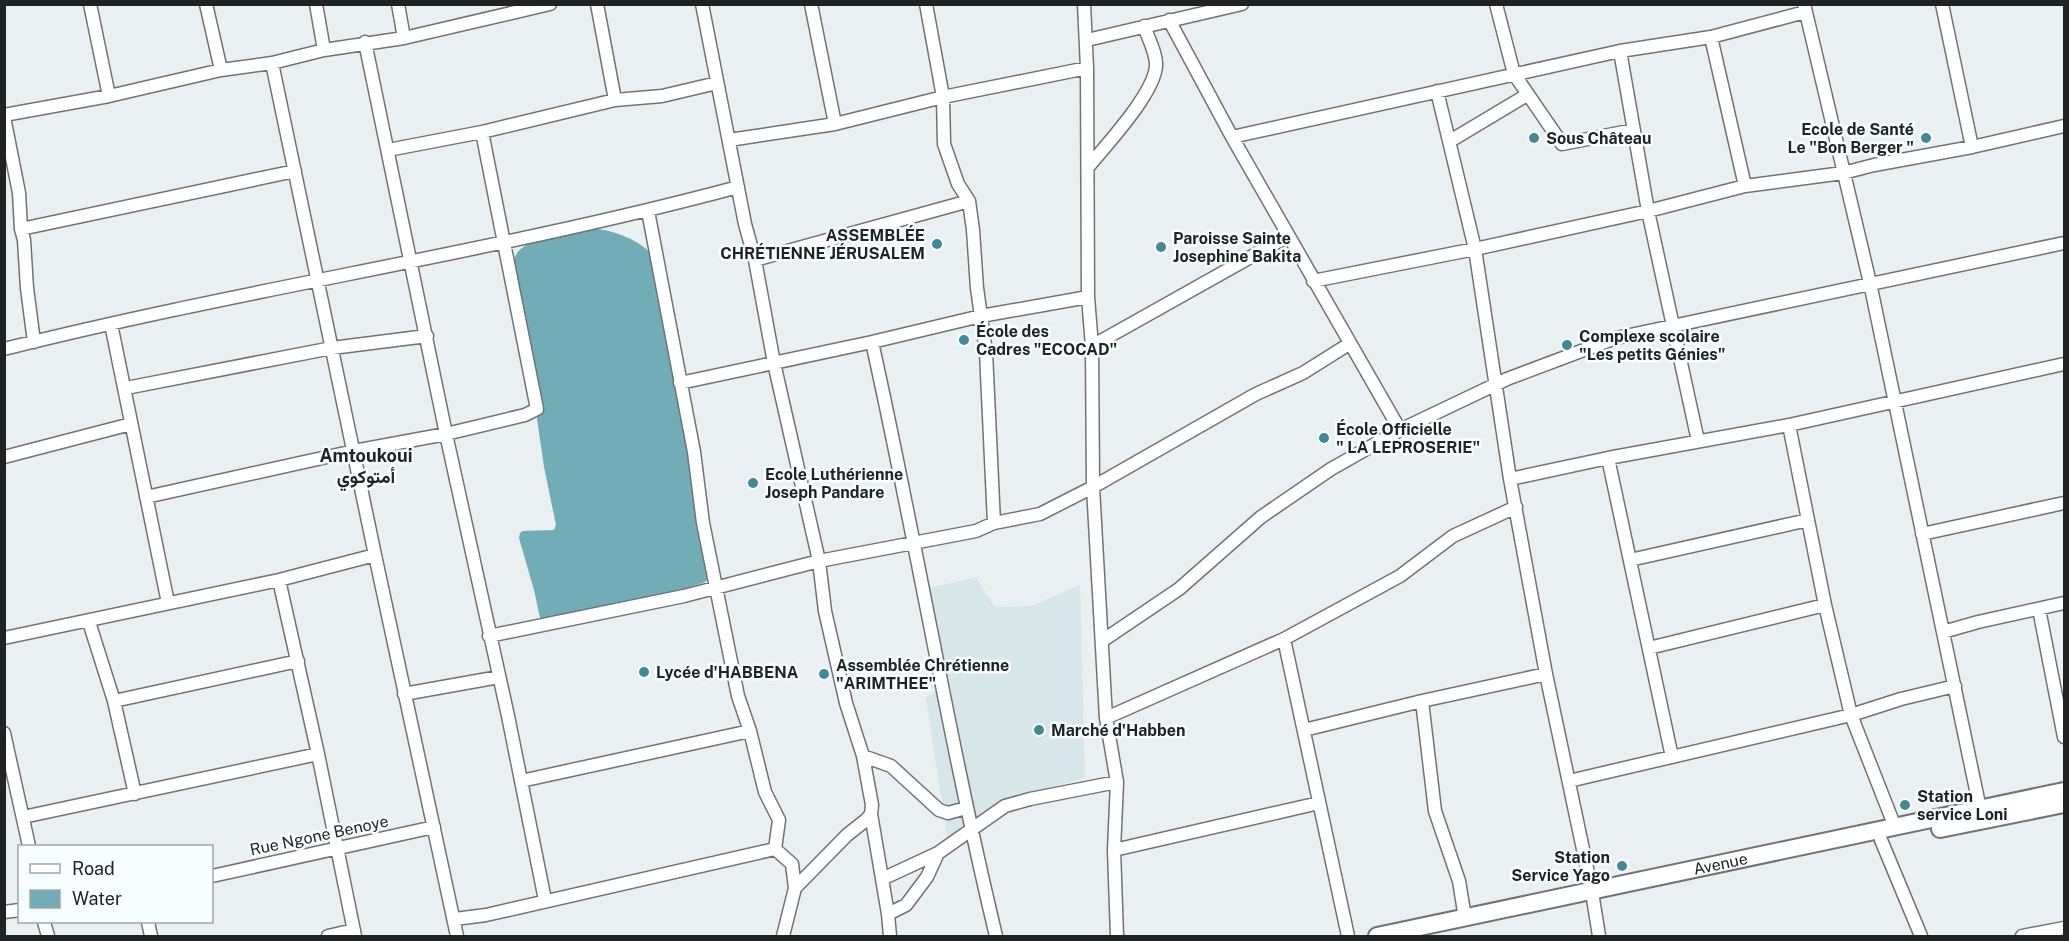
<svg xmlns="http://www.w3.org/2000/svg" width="2069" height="941" font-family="'Public Sans',Vazirmatn,sans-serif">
<rect width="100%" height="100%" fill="#eaf0f2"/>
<path fill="#d7e6e9" d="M976,577l19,30 37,-1 48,-21 5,193 -66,18 -70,54 -23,-152 19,-14 -16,-96z"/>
<path fill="#72acb7" d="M590,228c22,2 43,9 60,24l21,95 37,232 -3,3 -18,6 -139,31 -8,-1 -6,-28 -15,-52 1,-5 3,-2 31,-1 2,-5 -12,-58 -7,-48 3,-12 -3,-24v-10l-5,-10 -18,-96c0,-4 0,-7 1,-10 7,-20 57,-25 75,-29z"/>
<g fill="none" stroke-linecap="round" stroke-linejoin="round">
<g stroke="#6e7475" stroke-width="15">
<path id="minor" d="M90,4l19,92
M206,4l15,66
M316,4l8,46
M398,4l6,34
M597,4l18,96
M702,4l43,220 10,36 19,103 45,198 6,50 21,92 17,53 9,49 -1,9 -5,6 -19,15 -52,53
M811,4l24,120
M926,4l17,93 1,47 14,40 11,17 4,29 4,58 9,64 8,171
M1084,4l3,64 1,229 4,49 1,141 13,231 11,64 -3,68 3,86
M1496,4l18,70 48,70 72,-14
M1804,4l66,279 110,526
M1942,4l30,143
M1169,20l63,117
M1711,37l34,149
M1087,40l155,-36
M365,42l81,392 62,282 37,184
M1620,51l28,160 50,230
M272,63l103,492 82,381
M1437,91l38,158 35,230 36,195 46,218 7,44
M4,115l105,-19 112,-26 51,-7 52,-13 80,-12 146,-34
M4,117l15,76 2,36 3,11 3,48 7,54
M1455,138l72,-43
M729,140l106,-16 108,-27 144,-29
M388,150l94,-18 133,-32 47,-4 55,-13
M1089,166c18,-22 65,-72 67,-100 1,-12 -8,-28 -12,-40
M648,211l46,241 9,71 35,173 12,35 15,61 14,28 -4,29
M21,229l274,-58
M755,260l214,-59
M1313,281l162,-32 173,-38 97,-25 98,-13 31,-8 98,-18 92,-21
M111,324l57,279
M872,342c44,198 77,398 124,594
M1092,346l196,-110
M4,349c243,-61 492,-97 734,-162
M680,383l192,-41 109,-26 107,-19
M126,388l206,-40 95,-12
M1789,425l36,180 26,110 44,112
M1400,430l-168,-293 388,-86 91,-14 94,-25
M4,457l127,-33
M1608,458l64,299
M1510,479l98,-21 181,-33 275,-61
M146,497l208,-46 92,-17 79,-19 12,-6 -55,-277
M1922,534l142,-31
M1630,560l178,-40
M279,580l39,174 37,182
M2039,609l25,128
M89,622l25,79 21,93
M1943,632l35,-10 86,-19
M489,636l195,-40 135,-35 157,-30 18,-8 46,-9 53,-27 163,-93 47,-21 46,-29
M4,638l275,-58 96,-25
M1284,639l64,297
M1102,641l77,-52 82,-72 70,-48 69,-39 107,-51 109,-41 448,-95
M1649,648l176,-43
M404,694l95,-17
M114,701l184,-40
M1422,701l13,110 24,70 6,37
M1106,718l178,-79 116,-63 53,-40 63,-29
M1304,730l118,-29 124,-27
M4,733l25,113
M863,756l28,10 48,44 9,3 18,-5
M521,781l229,-50
M1569,781l282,-66 50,-16 54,-13
M871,814l17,100
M23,817l295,-63
M1881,840l40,96
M775,849l17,15 3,24 -12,48
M1114,850l205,-47
M212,876l222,-49
M882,879l56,-26
M4,912l16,-2
M455,919l31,-4 289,-66
M44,922l4,14
M148,922l3,14
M328,936l26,-6
M890,936l-2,-22 18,-9 21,-28 11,-24 67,-47 25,-7 87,-17
M2022,936l42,-8"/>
</g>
<g stroke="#6e7475" stroke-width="20">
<g id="highway">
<path d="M1940,829l124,-25"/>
<path id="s1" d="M1377,936l687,-145"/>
</g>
</g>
<use href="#minor" stroke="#fff" stroke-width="12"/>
<use href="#highway" stroke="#fff" stroke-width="16"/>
</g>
<g fill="#438895" stroke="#f7feff" stroke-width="2">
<circle cx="1534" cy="138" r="6"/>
<circle cx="1926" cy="138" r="6"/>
<circle cx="937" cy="244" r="6"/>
<circle cx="1161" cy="247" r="6"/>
<circle cx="964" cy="340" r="6"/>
<circle cx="1567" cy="345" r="6"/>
<circle cx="1324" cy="438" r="6"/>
<circle cx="753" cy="483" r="6"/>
<circle cx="644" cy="672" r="6"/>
<circle cx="824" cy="674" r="6"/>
<circle cx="1039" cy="730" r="6"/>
<circle cx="1905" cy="805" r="6"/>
<circle cx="1622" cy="866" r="6"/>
</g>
<g text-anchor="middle" stroke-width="5" stroke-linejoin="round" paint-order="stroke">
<g font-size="16" font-weight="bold" fill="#202323" stroke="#f7feff" text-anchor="start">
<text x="1914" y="135" text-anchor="end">Ecole de Santé<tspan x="1914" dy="18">Le "Bon Berger "</tspan></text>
<text x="1546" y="144">Sous Château</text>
<text x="925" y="241" text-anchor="end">ASSEMBLÉE<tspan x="925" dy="18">CHRÉTIENNE JÉRUSALEM</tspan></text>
<text x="1173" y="244">Paroisse Sainte<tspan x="1173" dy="18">Josephine Bakita</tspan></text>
<text x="976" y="337">École des<tspan x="976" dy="18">Cadres "ECOCAD"</tspan></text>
<text x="1579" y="342">Complexe scolaire<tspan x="1579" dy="18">"Les petits Génies"</tspan></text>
<text x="1336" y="435">École Officielle<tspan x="1336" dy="18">" LA LEPROSERIE"</tspan></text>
<text x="765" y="480">Ecole Luthérienne<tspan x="765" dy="18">Joseph Pandare</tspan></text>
<text x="836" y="671">Assemblée Chrétienne<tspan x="836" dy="18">"ARIMTHEE"</tspan></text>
<text x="656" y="678">Lycée d'HABBENA</text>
<text x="1051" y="736">Marché d'Habben</text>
<text x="1917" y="802">Station<tspan x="1917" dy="18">service Loni</tspan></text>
<text x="1610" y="863" text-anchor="end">Station<tspan x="1610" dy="18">Service Yago</tspan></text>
</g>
<g font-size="16" fill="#202323" stroke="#f7feff">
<text transform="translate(319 835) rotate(-12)" y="6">Rue Ngone Benoye</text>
<text dy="6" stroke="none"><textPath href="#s1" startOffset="351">Avenue</textPath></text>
</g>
<g font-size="18" font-weight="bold" fill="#202323" stroke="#f7feff">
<text x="366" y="462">Amtoukoui<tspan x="366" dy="21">أمتوكوي</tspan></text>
</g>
</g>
<rect width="2069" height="941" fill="none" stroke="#202323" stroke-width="12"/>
<rect x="18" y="845" width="195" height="78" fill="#f7feff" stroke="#a1a6a7" stroke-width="1.5"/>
<rect x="30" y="864" width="30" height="9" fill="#ffffff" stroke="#a1a6a7" stroke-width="1.5"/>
<text x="72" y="875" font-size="18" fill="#202323">Road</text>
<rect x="30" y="890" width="30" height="18" fill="#72acb7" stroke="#a1a6a7" stroke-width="1.5"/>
<text x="72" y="905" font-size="18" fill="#202323">Water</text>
</svg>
